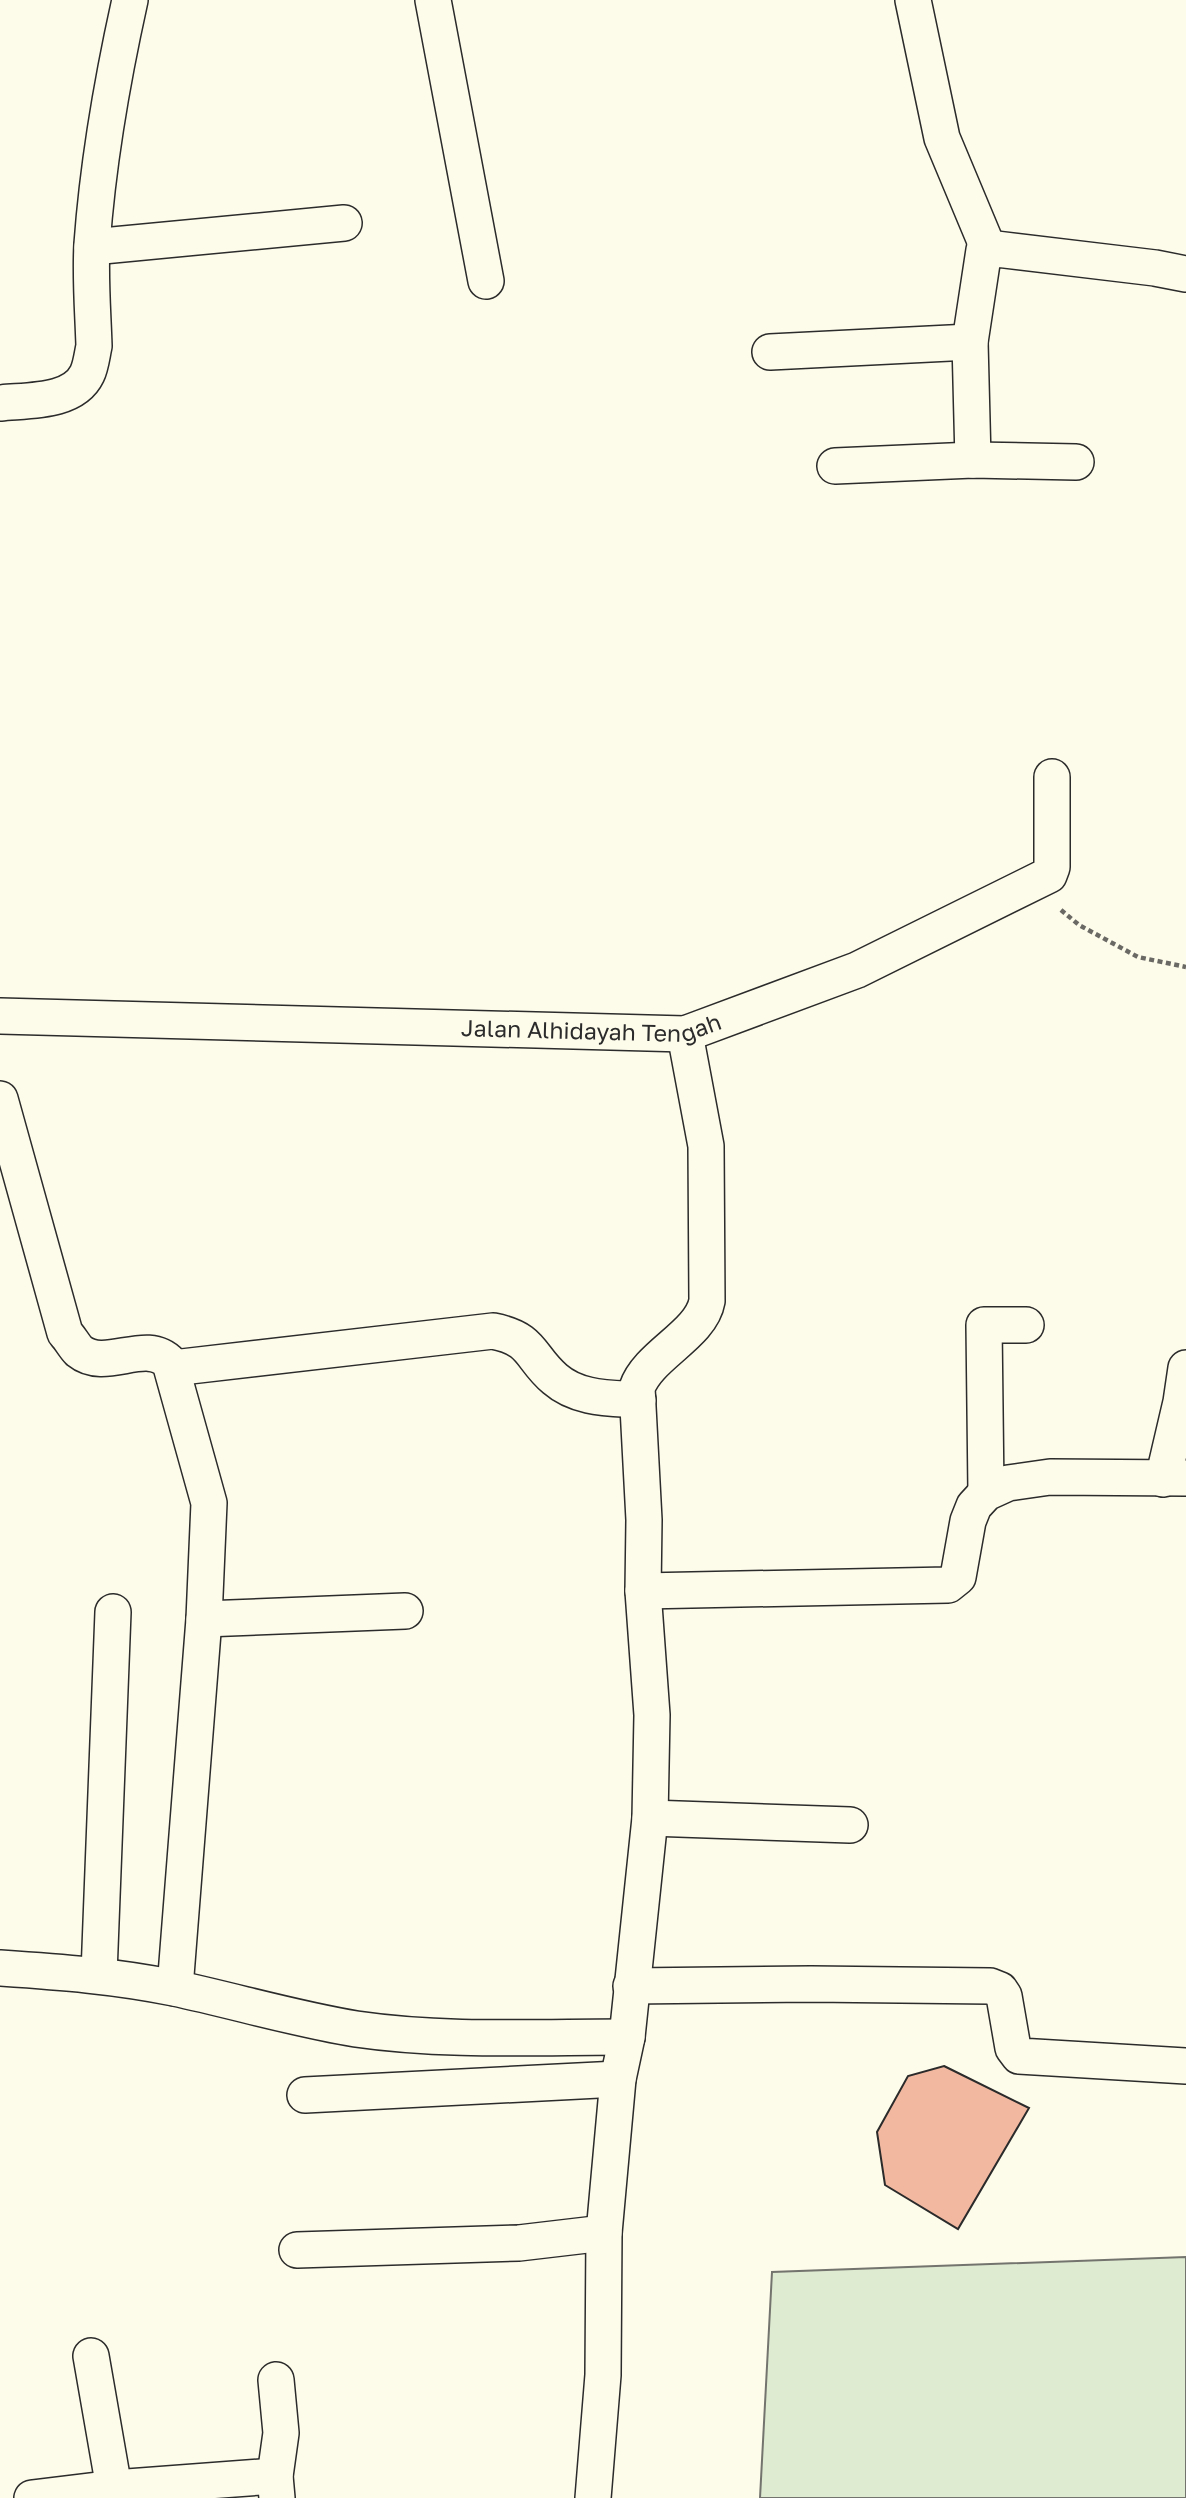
<svg xmlns="http://www.w3.org/2000/svg" width="1186" height="2498" font-family="'Golos Text',sans-serif">
<rect width="100%" height="100%" fill="#fdfbea"/>
<path fill="#deebd1" stroke="#74746e" stroke-width="2" d="M1186,2257v241h-426l12,-226z"/>
<path fill="#f2b8a0" stroke="#2b2b2b" stroke-width="2" d="M944,2066l85,42 -71,121 -73,-44 -8,-53 31,-56z"/>
<g fill="none" stroke-linecap="round" stroke-linejoin="round">
<g stroke="#2b2b2b" stroke-width="38">
<g id="street">
<path d="M433,0l53,281"/>
<path d="M913,0l29,138 46,110"/>
<path d="M92,247l252,-24"/>
<path d="M770,352l200,-10"/>
<path d="M0,403c28,-3 73,0 87,-29 4,-8 5,-19 7,-28 -1,-33 -4,-68 -2,-102 6,-82 20,-163 38,-244"/>
<path d="M973,460l-3,-118 14,-92 4,-2 167,20 31,6"/>
<path d="M835,466l138,-6 103,2"/>
<path id="s1" d="M0,1016l685,18 172,-64 192,-95 3,-8v-90"/>
<path d="M0,1099l65,234c5,5 9,13 14,18 27,22 67,-14 91,12l39,140 -5,116 -29,369"/>
<path d="M173,1368l320,-37c41,8 36,26 62,48 23,20 54,19 83,21"/>
<path d="M1163,1479l18,-77 5,-34"/>
<path d="M986,1493l-2,-168h42"/>
<path d="M643,1591l305,-6 10,-8 10,-56 6,-15 12,-13 22,-10 42,-6 136,1"/>
<path d="M204,1619l201,-8"/>
<path d="M650,1818l200,7"/>
<path d="M0,1968c59,4 116,8 174,20 61,13 121,31 182,41 89,13 181,8 271,8"/>
<path d="M99,1974l14,-362"/>
<path d="M631,1986l180,-2 179,2 10,4 4,6 9,52 6,8 167,10"/>
<path d="M305,2095l313,-16"/>
<path d="M297,2250l222,-7 85,-10"/>
<path d="M91,2356l23,132"/>
<path d="M276,2380l5,53 -6,43 2,22"/>
<path d="M32,2498l82,-10 161,-12"/>
<path d="M593,2498l10,-123 1,-142 14,-154 9,-42 23,-219 2,-103 -9,-124 1,-71 -7,-132c11,-33 64,-53 70,-87l-1,-155 -21,-112"/>
</g>
</g>
<path stroke="#6a6964" stroke-width="4.5" stroke-dasharray="5 3.5" stroke-linecap="butt" d="M1061,910l18,15 59,32 48,10"/>
<use href="#street" stroke="#fdfbea" stroke-width="35"/>
</g>
<g text-anchor="middle" stroke-width="5" stroke-linejoin="round" paint-order="stroke">
<g font-size="23" fill="#2b2b2b" stroke="#fdfbea">
<text dy="8" stroke="none"><textPath href="#s1" startOffset="592">Jalan Alhidayah Tengah</textPath></text>
</g>
</g>
</svg>
